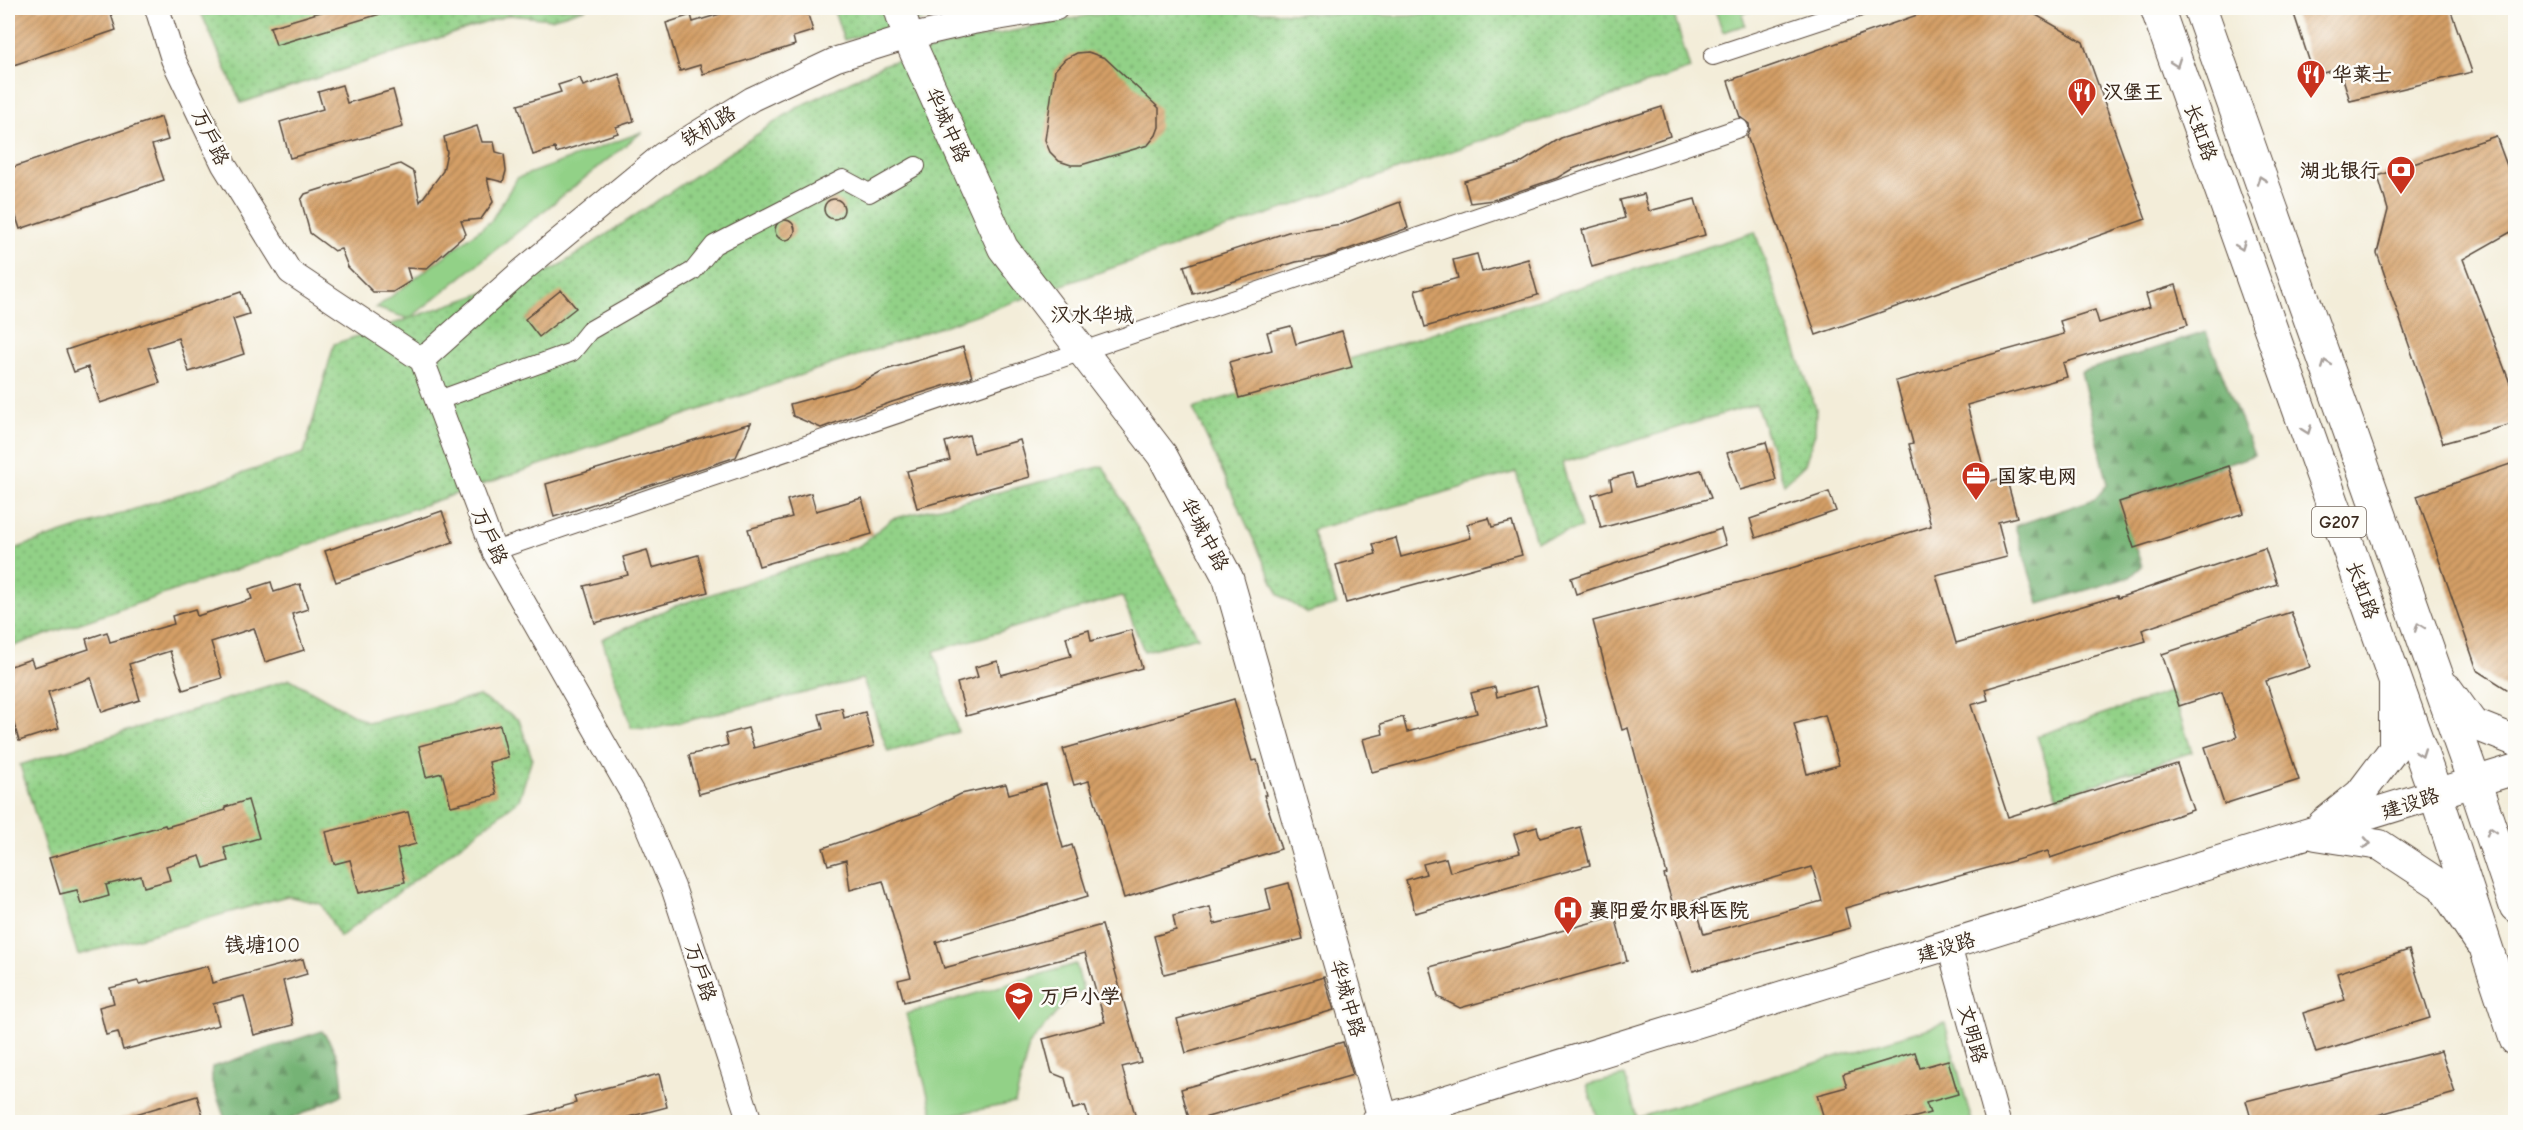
<svg xmlns="http://www.w3.org/2000/svg" width="2523" height="1130" font-family="'Comic Neue','LXGW WenKai TC',sans-serif">
<defs>
<pattern id="forest-firs" width="22" height="20" patternUnits="userSpaceOnUse" patternTransform="scale(1.5)"><rect width="22" height="20" fill="#75b374"/><path d="M5 1l3.5 6h-7zM16 11l3.5 6h-7z" fill="#61925f"/></pattern>
<pattern id="park-dots" width="8" height="8" patternUnits="userSpaceOnUse" patternTransform="scale(1.5)"><rect width="8" height="8" fill="#92d187"/><path d="M2 2h.1M6 6h.1" fill="none" stroke="#78aa6e" stroke-width="1.8" stroke-linecap="round"/></pattern>
<pattern id="building-hatch" width="6" height="6" patternUnits="userSpaceOnUse" patternTransform="scale(1.5)"><rect width="6" height="6" fill="#d49f66"/><path d="M-1 1l2-2M0 6l6-6M5 7l2-2" fill="none" stroke="#ad8253"/></pattern>
</defs>
<rect width="100%" height="100%" fill="#fdfcf7"/>
<filter id="ink" filterUnits="userSpaceOnUse"><feTurbulence type="fractalNoise" baseFrequency=".0167" numOctaves="2"/><feDisplacementMap in="SourceGraphic" scale="12" xChannelSelector="R" yChannelSelector="G"/><feConvolveMatrix kernelMatrix="1 2 1 2 8 2 1 2 1" color-interpolation-filters="sRGB"/></filter>
<filter id="wash" filterUnits="userSpaceOnUse"><feTurbulence type="fractalNoise" baseFrequency=".008" numOctaves="4" result="noise"/><feDisplacementMap in="SourceGraphic" scale="24" xChannelSelector="R" yChannelSelector="G"/><feGaussianBlur stdDeviation="1.35" result="paint"/><feColorMatrix in="noise" values="0 0 0 0 0 0 0 0 0 0 0 0 0 0 0 0 0 1.4 0 .05"/><feComposite in="paint" operator="in"/></filter>
<g filter="url(#wash)">
<rect width="100%" height="100%" fill="#f3edd9"/>
<path fill="#92d187" stroke="#667e52" stroke-width="1.5" d="M1722,8h39l-19,5 3,12 -22,7 -8,-22z
M642,132l-233,187 -33,-11 115,-87 26,-43z
M1076,964l7,26 -13,7 -41,48 -14,58 -81,15 -28,-104z
M1945,1023l27,99h-373l-12,-37 38,-9 12,42z"/>
<path fill="url(#forest-firs)" stroke="#586e49" stroke-width="1.5" d="M2206,332l48,123 -135,47 23,64 -12,11 -91,27 -24,-78 80,-27 13,-15 -27,-112z
M322,1031c16,20 22,39 20,64l-57,27h-59l-14,-40v-15z"/>
<path fill="url(#park-dots)" stroke="#667e52" stroke-width="1.5" d="M199,8h388l-36,11 -42,-4 -268,88z
M833,8h129v2l-118,30z
M1540,8h132l18,61 -1682,579v-97l296,-98 30,-109 222,-76 239,-159 90,-45 66,-20 139,-29 112,-5 200,6z
M1755,232l61,176 -1,25 -10,31 -21,20 -28,-80 -194,59 19,65 -45,13 -20,-69 -204,58 25,75 -30,8 -28,-18 -86,-187z
M1103,466l95,171 -54,14 -22,-55 -188,55 24,81 -70,20 -25,-73 -207,49 -25,-1 -29,-88 70,-32 187,-61 33,-27z
M290,679l78,44 111,-27 40,24 13,38 -13,42 -179,137 -19,-33 -34,-8 -209,59 -58,-190z
M2172,691l20,61 -135,45 -20,-61z"/>
<g id="blocks">
<path fill="url(#building-hatch)" fill-rule="evenodd" d="M8,8h101l7,22 -108,37z
M334,8h53v4l-111,33 -6,-18z
M740,8h66l7,23 -20,6 2,8 -92,29 -3,-9 -20,6 -14,-48 25,-8 2,7z
M1937,8h87l59,34 63,177 -330,116 -69,-199 3,-5 -1,-7 -9,-7 -12,-36z
M2292,8h158l22,64 -122,29 -10,-32 -26,6z
M1088,52l17,6 54,50v19l-3,8 -8,10 -67,20h-10l-12,-4 -9,-9 -5,-12 10,-70 10,-11 12,-6z
M619,74l15,47 -18,6 2,6 -62,20 -1,-5 -22,7 -15,-50 43,-13 -3,-7 22,-7 3,8z
M342,85l5,18 46,-13 10,37 -113,31 -10,-36 43,-13 -5,-17z
M1662,107l8,29 -98,33 -15,9 -64,22 -23,3 -6,-22 55,-17 42,-26z
M161,117l7,23 -16,5 12,35 -144,49 -12,-37v-23z
M477,126l5,16h12l2,10 8,2 2,17 -3,11 -16,-4 6,24 -12,17 -20,2 5,13 -40,35 -19,-1 4,13 -18,11h-20l-25,-25 -7,-18 -7,2 -24,-18 -9,-33 4,-6 95,-30 14,8 6,30 23,-31 4,-19 -3,-15z
M2496,136l20,54v39l-53,30 53,140v24l-73,20 -66,-190 11,-43 -10,-34z
M1644,194l5,17 46,-12 10,36 -113,32 -10,-37 43,-12 -5,-18z
M824 209a10 10 0 1 1 20 0a10 10 0 1 1-20 0Z
M1400,202l8,26 -82,29 -30,5 -103,32 -9,-28 104,-34 54,-8z
M775 230a10 10 0 1 1 20 0a10 10 0 1 1-20 0Z
M1477,254l5,18 46,-13 10,36 -113,32 -10,-37 43,-12 -5,-18z
M2176,285l12,40 -125,38 4,14 -100,28 20,77 19,-5 11,40 -19,5 9,35 -71,18 20,68 161,-47 1,2 147,-50 12,36 -135,46 4,11 -161,48 3,11 -17,5 37,112 169,-53 16,46 -143,48 -2,-7 -203,57 5,20 -157,43 -29,-96 3,-1 -39,-146 -6,2 -29,-109 178,-47 160,-48 -22,-82 4,-1 -17,-62 168,-47 -4,-13 35,-11 4,13 51,-16 -4,-13zM1825,715l14,50 -32,9 -13,-50zM1812,867l10,34 -118,33 -10,-33z
M561,290l15,18 -37,29 -14,-18z
M241,292l8,22 -16,5 11,35 -55,18 -11,-34 -30,10 12,35 -60,20 -12,-36 -14,5 -8,-22z
M1291,326l5,18 46,-13 10,36 -113,31 -10,-36 43,-12 -5,-18z
M963,347l9,30 -80,25 -71,26 -28,-12 -3,-12 63,-17 29,-16z
M751,423l-15,34 -182,60 -8,-33z
M969,435l5,18 46,-13 10,37 -113,31 -10,-37 43,-11 -5,-18z
M1766,442l10,38 -36,10 -13,-37z
M2516,462v233l-39,-25 -60,-174z
M2229,466l15,47 -110,35 -15,-46z
M1701,470l10,28 -110,30 -9,-33 20,-6 -2,-10 22,-6 4,14z
M1829,492l7,19 -80,27 -6,-19z
M811,493l5,18 46,-13 10,36 -113,32 -11,-37 44,-12 -5,-17z
M442,511l11,31 -117,40 -11,-31z
M1489,518l3,9 20,-5 10,33 -176,48 -10,-38 40,-11 -3,-10 23,-6 5,19 70,-19 -4,-14z
M1721,529l5,16 -150,49 -5,-16z
M647,550l5,18 46,-13 10,37 -113,31 -11,-37 44,-11 -5,-18z
M271,582l3,10 26,-8 8,25 -16,5 12,36 -39,12 -11,-34 -43,14 11,36 -39,12 -13,-39 -41,13 11,36 -38,12 -11,-34 -43,14 11,36 -40,13 -11,-38v-36l23,-8 3,8 55,-18 -3,-10 21,-7 3,10 64,-18 -2,-8 23,-7 2,7 55,-17 -3,-10z
M2291,612l19,55 -44,14 33,99 -75,24 -19,-57 32,-10 -15,-45 -43,14 -17,-52z
M1089,630l2,11 40,-11 11,38 -176,48 -9,-33 21,-6 -3,-10 23,-6 3,14 70,-19 -5,-19z
M1537,686l10,38 -175,48 -9,-33 20,-5 -2,-10 22,-7 4,15 70,-19 -6,-20 24,-6 2,10z
M1234,699l18,62 5,-1 9,35h-2l17,54 -157,49 -35,-117 -15,4 -11,-36z
M842,708l2,10 21,-6 9,34 -175,48 -10,-39 39,-10 -3,-11 23,-6 6,20 69,-19 -4,-15z
M500,725l8,32 -19,5 8,33 -46,11 -9,-33 -16,4 -7,-31z
M1006,784l3,10 37,-10 17,64 9,-3 16,51 -152,46 8,26 158,-43 39,137 -19,5 15,55h-47l-5,-16 -12,3 -8,-31 -13,-5 -9,-34 62,-17 -20,-69 -181,49 -6,-22 13,-3 -28,-96 -33,9 -4,-30 -18,5 -5,-17 97,-34 41,-20z
M248,800l11,38 -35,10 4,13 -24,7 -4,-12 -34,10 4,14 -26,7 -3,-11 -35,9 3,11 -28,8 -4,-14 -17,4 -11,-36 116,-33 1,2 60,-17 -1,-3z
M408,812l8,32 -19,5 8,33 -46,11 -9,-33 -16,4 -8,-32z
M1537,827l3,11 40,-11 10,38 -175,48 -9,-33 20,-6 -3,-10 23,-6 4,14 70,-19 -6,-19z
M1289,883l14,56 -139,35 -10,-38 22,-6 -3,-14 37,-9 4,17 57,-14 -5,-21z
M1615,916l12,45 -167,47 -22,-11 -8,-30z
M2409,950l21,68 -114,35 -13,-40 42,-13 -8,-27z
M303,959l4,15 -24,7 11,44 -40,10 -10,-39 -31,8 6,21 -96,25 -5,-18 -12,3 -7,-28 15,-4 -4,-15 28,-7 1,3 69,-18 4,17z
M1324,977l10,33 -148,43 -9,-34z
M1343,1042l10,33 -163,47 -9,-33z
M2441,1051l14,42 -102,29h-101l-6,-21z
M1915,1052l5,16 28,-8 10,34 -32,9 4,10 -32,9h-73l-8,-27 30,-8 -4,-13z
M659,1074l8,33 -58,15h-84l-1,-5 52,-14 -2,-7z
M197,1096l8,26h-83v-4z"/>
</g>
</g>
<g filter="url(#ink)">
<use href="#blocks" fill-opacity="0" stroke="#57473a" stroke-width="1.5"/>
<g fill="none" stroke-linecap="round" stroke-linejoin="round">
<g stroke="#57473a" stroke-width="20">
<path id="pedestrian" d="M1713,56l145,-48
M436,401l136,-49 17,-21 104,-60 21,-26 129,-66 26,14 47,-27
M494,551l1245,-423"/>
</g>
<g stroke="#57473a" stroke-width="26">
<path id="minor" d="M157,8l16,51 51,106 66,107 132,88 72,191 143,251 36,85 77,235
M422,360l102,-91 138,-114 90,-56 85,-40 71,-22 65,-15 83,-14
M1949,946l49,176"/>
</g>
<g stroke="#57473a" stroke-width="32">
<path id="tertiary" d="M899,8l9,29 95,211 159,207 66,123 156,544
M2447,688l26,36 43,17
M2323,824l37,-30 34,-45v-65
M2316,835l64,10 62,41 36,54
M1376,1122l1140,-353"/>
</g>
<g stroke="#57473a" stroke-width="35">
<path id="trunk" d="M2157,8l279,787 80,244
M2200,8l274,773 42,125"/>
</g>
<use href="#pedestrian" stroke="#fff" stroke-width="18"/>
<use href="#minor" stroke="#fff" stroke-width="24"/>
<use href="#tertiary" stroke="#fff" stroke-width="30"/>
<use href="#trunk" stroke="#fff" stroke-width="33"/>
</g>
<defs><path id="oneway-chevron" d="M-2-3.5L2.5 0L-2 3.5" fill="none" stroke-width="1.6" stroke-linecap="round" stroke-linejoin="round" transform="scale(1.5)"/></defs>
<g stroke="#a79f9a">
<use href="#oneway-chevron" transform="translate(2176 63) rotate(70)"/>
<use href="#oneway-chevron" transform="translate(2261 180) rotate(-109)"/>
<use href="#oneway-chevron" transform="translate(2241 246) rotate(70)"/>
<use href="#oneway-chevron" transform="translate(2326 364) rotate(-110)"/>
<use href="#oneway-chevron" transform="translate(2307 430) rotate(70)"/>
<use href="#oneway-chevron" transform="translate(2419 627) rotate(-110)"/>
<use href="#oneway-chevron" transform="translate(2421 753) rotate(70)"/>
<use href="#oneway-chevron" transform="translate(2491 831) rotate(-108)"/>
<use href="#oneway-chevron" transform="translate(2367 843) rotate(9)"/>
</g>
</g>
<defs>
<g id="restaurant-pin" transform="scale(1.5)"><path d="M0 17L-7.5 6A9.5 9.5 0 1 1 7.5 6Z" fill="#c8321e" stroke="#fdfcf7"/><path d="M-5-6h1v4h1v-4h1v4h1v-4h1v5L-1.5 .5V6h-2V.5L-5-1ZM5-6V6H3V1.5H1.5Q1.5-4 5-6Z" fill="#fff"/></g>
<g id="bank-pin" transform="scale(1.5)"><path d="M0 17L-7.5 6A9.5 9.5 0 1 1 7.5 6Z" fill="#c8321e" stroke="#fdfcf7"/><path d="M-6-4H6V4H-6ZM0-2.3a2.3 2.3 0 1 0 0 4.6a2.3 2.3 0 1 0 0-4.6Z" fill="#fff"/></g>
<g id="office-pin" transform="scale(1.5)"><path d="M0 17L-7.5 6A9.5 9.5 0 1 1 7.5 6Z" fill="#c8321e" stroke="#fdfcf7"/><path d="M-6-3h4V-5.5h4V-3h4V5H-6ZM-1-4.5V-3h2v-1.5ZM-6 0V1H6V0Z" fill="#fff"/></g>
<g id="hospital-pin" transform="scale(1.5)"><path d="M0 17L-7.5 6A9.5 9.5 0 1 1 7.5 6Z" fill="#c8321e" stroke="#fdfcf7"/><path d="M-5-5h3v3.5h4V-5h3V5h-3V1.5h-4V5h-3Z" fill="#fff"/></g>
<g id="school-pin" transform="scale(1.5)"><path d="M0 17L-7.5 6A9.5 9.5 0 1 1 7.5 6Z" fill="#c8321e" stroke="#fdfcf7"/><path d="M0-5L7-2L0 1L-7-2ZM-4 1L0 2.5L4 1V4Q0 6-4 4Z" fill="#fff"/></g>
</defs>
<g fill-rule="evenodd">
<use href="#restaurant-pin" x="2311" y="74"/>
<use href="#restaurant-pin" x="2082" y="92"/>
<use href="#bank-pin" x="2401" y="170"/>
<use href="#office-pin" x="1976" y="476"/>
<use href="#hospital-pin" x="1568" y="910"/>
<use href="#school-pin" x="1019" y="996"/>
</g>
<g text-anchor="middle" stroke-width="5" stroke-linejoin="round" paint-order="stroke">
<rect fill="#fdfcf7" stroke="#75695f" stroke-width="1.5" x="2312" y="507" width="54" height="30" rx="4.5"/>
<g font-size="18" font-weight="bold" fill="#3b2a1e">
<text x="2339" y="528">G207</text>
</g>
<g font-size="20" font-weight="bold" fill="#3b2a1e" stroke="#fdfcf7" text-anchor="start">
<text x="2332" y="81">华莱士</text>
<text x="2103" y="99">汉堡王</text>
<text x="2380" y="177" text-anchor="end">湖北银行</text>
<text x="1997" y="483">国家电网</text>
<text x="1589" y="917">襄阳爱尔眼科医院</text>
<text x="1040" y="1003">万户小学</text>
</g>
<g font-size="20" fill="#3b2a1e" stroke="#fdfcf7">
<text transform="translate(948 125) rotate(66)" y="7">华城中路</text>
<text transform="translate(708 126) rotate(-31)" y="7">铁机路</text>
<text transform="translate(2201 132) rotate(70)" y="7">长虹路</text>
<text transform="translate(211 137) rotate(64)" y="7">万户路</text>
<text transform="translate(1205 534) rotate(62)" y="7">华城中路</text>
<text transform="translate(490 536) rotate(66)" y="7">万户路</text>
<text transform="translate(2363 590) rotate(70)" y="7">长虹路</text>
<text transform="translate(2410 803) rotate(-18)" y="7">建设路</text>
<text transform="translate(1946 947) rotate(-17)" y="7">建设路</text>
<text transform="translate(701 972) rotate(72)" y="7">万户路</text>
<text transform="translate(1348 998) rotate(74)" y="7">华城中路</text>
<text transform="translate(1973 1034) rotate(74)" y="7">文明路</text>
</g>
<g font-size="21" fill="#3b2a1e" stroke="#fdfcf7">
<text x="1092" y="322">汉水华城</text>
<text x="262" y="952">钱塘100</text>
</g>
</g>
<rect width="2523" height="1130" fill="none" stroke="#fdfcf7" stroke-width="30"/>
</svg>
